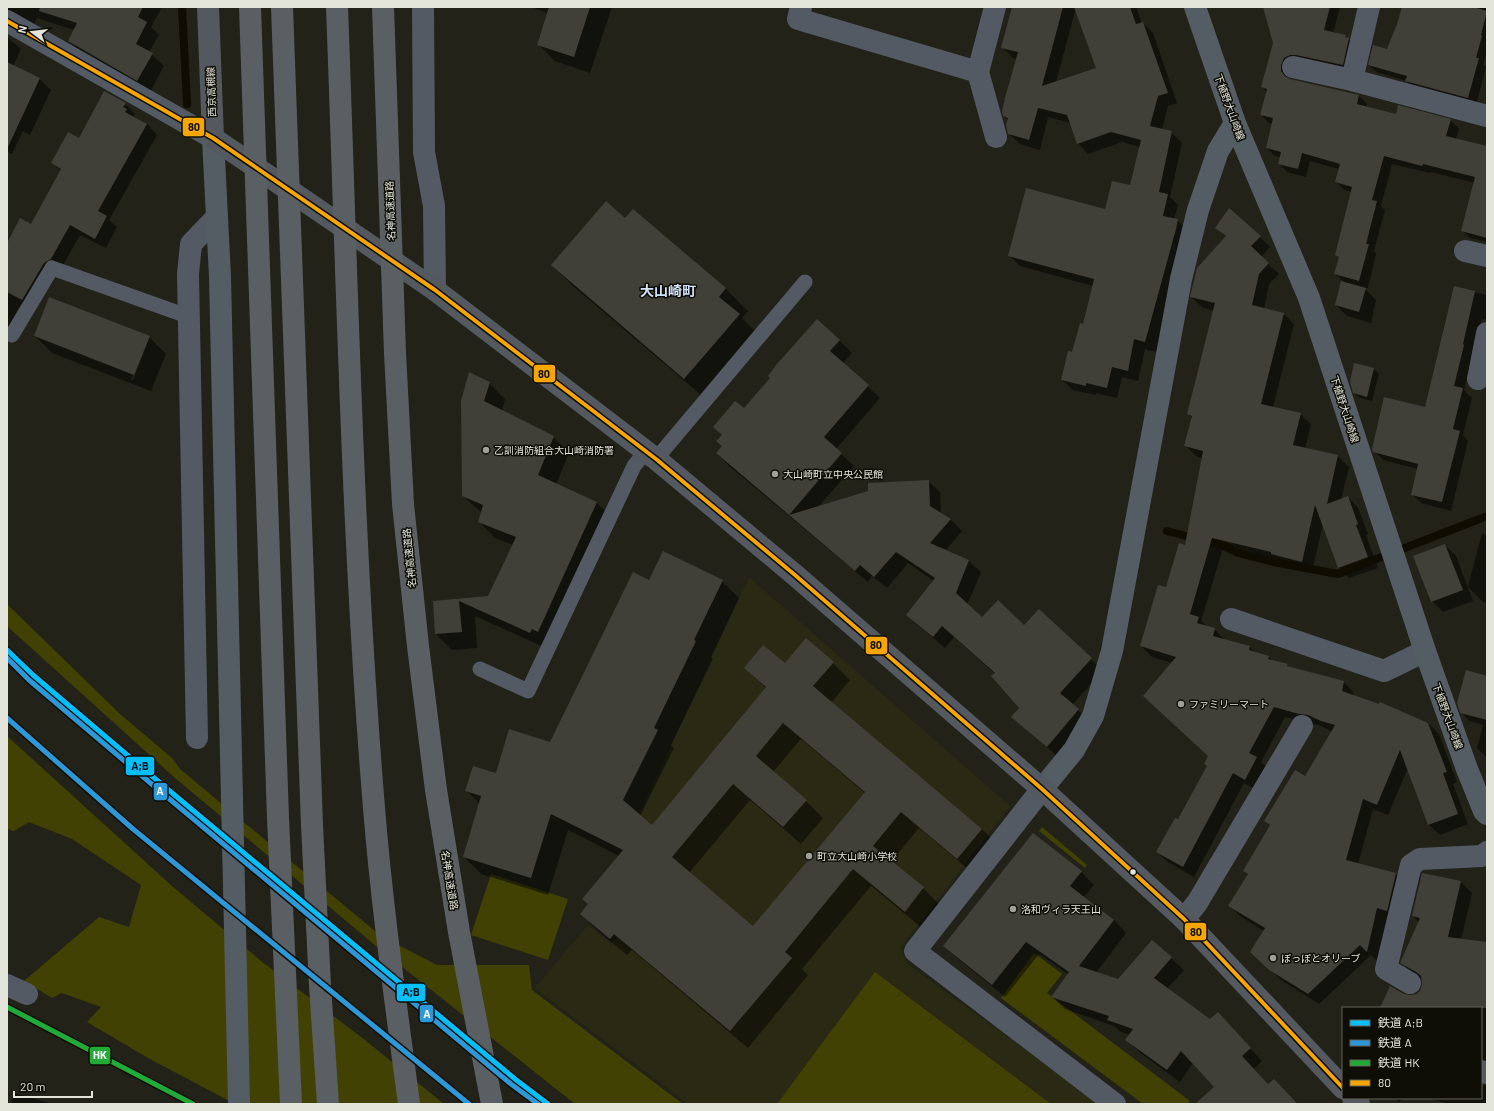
<svg xmlns="http://www.w3.org/2000/svg" width="1494" height="1111" font-family="Barlow,'Noto Sans JP',sans-serif">
<rect width="100%" height="100%" fill="#222218"/>
<path fill="#2a2a14" d="M749,577l261,229 -109,141 5,16 194,141h-412l-153,-116 53,-63 23,19 57,-70 -40,-36z"/>
<path fill="#424104" d="M7,604l113,110 52,44 8,11 201,167 56,29h92l3,25 151,114h-108l-199,-158 -201,-168 -168,-152z
M7,736l165,150 89,75 104,79 79,64h-209l-87,-46 -61,-36 14,-15 -39,-14 -10,5 -28,-17 75,-64 30,10 12,-42 -69,-46 -43,-17 -15,9 -7,-2z
M1042,827l45,38 -2,3 -46,-37z
M491,874l77,25 -20,61 -77,-25z
M1034,953l28,21 -15,19 143,108 -2,3h-45l-142,-106z
M875,972l176,132h-274z"/>
<path fill="#0007" fill-rule="evenodd" d="M7,7h155l-11,20 8,8 -10,17 15,14 -14,26 -69,-39 -12,-12 5,-11 -37,-12 -4,8 -26,-10z
M531,7h81l-22,66 -35,-12 -17,-17 10,-31z
M1032,7h104l6,16h1l10,10 24,70 -9,3 -6,24 9,2 11,11 -12,54 8,8 -4,14 3,1 10,10 -1,10 -30,112 -11,-3 -7,32 -16,-4 -5,21 -21,-5v2l-23,-5 -11,-10 22,-55 9,-39 -73,-20 -10,-10 96,-46 25,-24 9,-39 -18,-5 -34,12 -10,-11 -7,-20 -23,-6 -8,33 -20,-6 -11,-10 -1,-14 -4,-4 13,-57 -4,-1 -11,-11zM1076,8l21,60 -41,14z
M1264,7h76l-7,26 12,3 12,11 -6,26h-62v7l70,16 8,8 -1,4 30,8 54,4 9,8 -3,11 23,45 -48,-12 -1,1 -38,-9 -11,42 4,4 -11,41 2,3 -8,34h-4l12,12 -5,23 -24,-7 -11,-11 9,-22 -10,-9 5,-15 -4,-4 16,-63 -8,-2 -8,-8 3,-13 -29,-8 -4,16 -19,-5 -8,-8 2,-6 -6,-2 -8,-8 6,-24 -4,-1 -8,-8 6,-23 -5,-5 12,-44z
M1403,7h84v45l-4,13 3,2 -10,38 -62,-17 -8,-7 -29,-9 -8,-7 18,-15 11,-25z
M7,37l14,12 -8,17 27,13 11,11 -21,45 -7,-4 -11,23 -5,-3z
M125,104l10,10 -2,3 14,7 10,11 -48,85 8,7 -11,21 -26,-13 -19,34 -7,5 -21,36 -12,-6 -14,26v-85l24,-19 30,-55 -9,-8 27,-23z
M1487,190v52l-17,-4 -8,-8z
M633,210l93,79 22,22 -6,7 19,19 -54,63 -133,-113 -22,-22 74,-45z
M1216,228l44,9 10,10 -9,10 18,17 -10,10 -5,25 19,4 11,11 -21,83 27,7 11,10 -6,25 33,7 11,11 -8,33 7,-3 10,11 10,26 -2,1 12,33 -29,10 -10,-10 -16,-44 -11,48 -29,-7 -4,-4 -56,-13 -22,73 7,6 6,2 11,11 25,7 6,6 13,4 4,4 14,4 3,3 54,14 10,11 -1,3 75,27 11,11 18,48 -4,2 15,40 -28,11 -11,-10 -21,-57 -20,47 -15,-6 -15,55 38,10 10,10 -29,77 -6,-6 -52,49 -38,-24 -29,-28 12,-21 -24,-15 -10,-10 18,-31 -4,-4 26,-45 -5,-5 40,-43 28,-46 -14,-7 -8,-1 -26,-7 -24,45 6,6 -11,22 -12,-7 -50,94 -26,-15 -11,-10 21,-31 30,-54 1,-11 -37,-93 -20,-6 -11,-11 45,-99 16,-89 -6,-2 -11,-11 8,-27 -5,-4 26,-103 -12,-4 -11,-10 35,-60z
M1455,287l32,8v25l-5,-1 -18,71 8,8 -9,37 5,6 -17,70 -30,-8 -9,-9 6,-25 -35,-9 -9,-9 52,-43z
M35,336l114,1 17,17 -15,37 -99,-38zM145,344h2l-14,36h-2z
M839,340l13,13 -9,10 37,35 -44,51 18,17 -36,41 110,-26 12,11 1,22 9,5 12,12 -17,20 24,10 12,11 -14,33 15,13 42,8 15,-16 64,61 -31,34 18,16 -31,37 -46,-41 8,-9 -26,-34 -41,-37 -9,11 -26,-22 -12,-11 27,-34 -26,-18 -21,25 -15,-12 -4,6 -139,-116 -12,-13 6,-6 -1,-12 -8,-8 30,-17z
M1355,364l19,5 5,5 -7,27 -12,-3 -6,-5z
M489,383l16,16 -3,12 51,26 16,16 -13,32 41,18 16,16 -67,129 -71,-32 2,32 -25,2 -16,-16 -2,-32 55,-5 24,-52 -18,-7 -16,-16 3,-9 -19,-17 -1,-95z
M1482,533l5,2v68l-4,-1 -15,-15z
M1445,545l11,11 17,45 -30,11 -11,-11z
M650,581h72l17,17 -28,59 2,2 -42,86 3,3 -34,68 12,10 114,-138 -21,-20 88,-5 17,17 -19,23 151,126 17,17 -24,29 -56,-47 -28,34 32,26 17,17 -18,23 -51,-42 -69,83 6,6 -60,73 -116,-98 -5,5 -29,-24 -17,-17 8,-9 30,-49 -51,-26 -20,65 -67,-21 -17,-17 16,-53 -13,-13 84,-48zM801,739l64,54 -111,134 -65,-54 61,-73 51,44 22,-26 -17,-17 -33,-29z
M1487,677v81l-10,-10 6,-23 -13,-4 -9,-9z
M1033,834l48,38 13,13 -10,12 30,23 12,13 -30,40 22,7 53,-22 13,12 -17,19 43,31 8,-7 44,48 -8,8 15,16 22,13 1,-1 7,7h-98l14,-17 -22,-24 -13,19 -41,-30 -12,-12 3,-5 -9,-3 -7,-6 -49,-17 -13,-12 16,-23 -29,-20 -34,43 -48,-39 -12,-12z
M1461,882l11,11 -11,47 26,3v128l-6,5v-68h-100l36,-13 5,-6 1,-9 -10,-6 -11,-11 17,-41 -6,-6z
M1481,1085l6,1v18h-42l1,-1 -20,-5h55z
M14,1093l39,11h-42z
M1395,1098h9l-5,4z"/>
<g fill="none" stroke-linecap="round" stroke-linejoin="round">
<path stroke="#0f0d02" stroke-width="8" d="M182,7l5,97
M1167,531l54,14 17,8 35,9 65,12 149,-58"/>
</g>
<path fill="#404038" fill-rule="evenodd" d="M40,7h103l-5,10 9,5 -11,22 17,9 -16,28 -69,-40 9,-18 -38,-12z
M549,7h41l-16,50 -37,-12z
M1012,7h51l-21,79 54,-18 -22,-61h56l6,17 7,-2 25,71 -10,3 -8,30 22,5 -13,61 9,2 -5,22 15,3 -2,10 -31,113 -11,-3 -6,32 -16,-4 -5,21 -21,-5v3l-25,-6 7,-29 4,1 8,-29 3,1 11,-45 -86,-23 18,-68 79,21 7,-28 18,4 11,-45 -30,-8 -34,12 -10,-29 -29,-7 -9,32 -21,-6 -2,-9 2,-7 -5,-2 -1,-5 3,-12 -1,-1h1l13,-46 -17,-4z
M1263,7h67l-6,23 22,5 -1,2 4,1 -6,27 -47,-10h-6l-6,3 -3,7v6l4,5 5,3 69,16 -2,9 39,10 2,-9 53,14 -5,17 41,10v92l-26,-7 14,-54 -52,-13 -1,2 -38,-10 -12,44 5,1 -11,43h3l-10,37 -25,-7 5,-17 -4,-2 17,-68 -17,-5 5,-18 -38,-11 -4,16 -20,-5 3,-12 -15,-4 7,-30 -13,-3 7,-26 -6,-2 12,-44z
M1402,7h71l14,4 -6,24 1,1 -6,22h3l-11,40 -63,-17 2,-5 -39,-11 5,-20 14,4 10,-25z
M7,62l33,16 -33,71z
M104,91l22,12 -3,4 4,2 -2,3 22,12 -49,87 9,5 -12,23 -25,-14 -19,34 -7,4 -22,37 -15,-8v-49l13,-25 11,6 30,-55 -10,-6 17,-31 11,6z
M606,201l19,17 8,-9 93,79 -7,9 21,17 -56,65 -133,-114z
M1229,208l32,28 -10,10 18,17 -10,11 -7,31 32,8 -23,91 40,9 -8,32 45,10 -11,49 21,-8 10,28 -2,1 12,32 -30,11 -23,-63 -13,57 -31,-8v-2l-59,-14 -22,76 9,3 -2,6 18,5 -2,8 37,10 -1,4 20,6 -1,3 20,5 -1,2 57,15 -2,10 37,13 1,-2 48,21 19,49 -4,1 15,41 -30,11 -28,-75 -23,55 -14,-6 -17,61 50,13 -9,38 -10,-3 -10,44 -7,-7 -52,49 -39,-24 -19,-18 15,-24 -37,-22 20,-32 -5,-3 27,-46 -6,-4 31,-51 10,6 30,-51 -14,-4 -13,-6 -9,-1 -25,-7 -25,46 8,4 -12,23 -12,-7 -50,94 -27,-15 19,-34 3,1 29,-53 -3,-2 4,-8 -65,-60 33,-39 -36,-11 18,-61 8,2 13,-44 6,2 18,-94 -19,-5 8,-30 -5,-2 28,-111 -25,-6 7,-29 29,-32 -11,-8z
M1341,281l25,7 -7,24 -24,-7z
M1454,286l21,5 -12,53 1,1 -10,41 9,2 -10,41 7,2 -18,71 -31,-7 7,-31 -45,-12 -1,-3 12,-52 41,10z
M49,297l101,39 -16,39 -100,-39z
M817,319l23,21 -10,11 39,34 -45,52 18,16 -53,62 -73,-62 6,-7 -6,-5 6,-6 -9,-8 22,-26 9,7 26,-30 -2,-2 9,-12z
M1354,363l20,5 -7,29 -14,-4 -3,-11z
M469,372l21,10 -6,19 70,35 -16,39 59,27 -59,130 -6,-3 -2,4 -71,-32 3,31 -27,2 -2,-33 55,-5 28,-59 -38,-15 5,-17 -21,-9 -1,-95z
M929,480l1,26 21,13 -21,24 39,17 -13,33 26,24 16,-17 26,25 15,-16 53,49 -32,35 19,16 -32,38 -36,-30 8,-9 -28,-32 4,-3 -53,-47 -9,11 -27,-22 29,-37 -39,-26 -22,25 -14,-12 -5,6 -66,-56 79,-24v-8z
M1445,544l18,46 -32,12 -18,-46z
M663,551l60,29 -29,60 2,1 -42,87 4,2 -35,70 29,25 114,-138 -22,-19 19,-23 22,18 21,-25 28,24 -21,24 169,143 -25,30 -56,-47 -28,34 51,41 -19,25 -52,-43 -68,83 7,6 -62,73 -116,-97 -4,5 -30,-25 8,-10 -6,-5 41,-49 -72,-36 -20,64 -68,-21 18,-61 -16,-5 8,-25 23,7 13,-44 41,13 83,-170 16,8zM783,723l82,69 -112,134 -81,-69 61,-73 50,43 24,-27 -51,-44z
M1466,670l21,6v44l-27,-7 -3,-10z
M1033,833l49,38 -12,15 44,34 -35,46 39,13 34,-39 20,17 -18,21 56,41 8,-7 33,36 -9,8 26,28 6,-5 24,25h-103l19,-17 -33,-36 -14,19 -42,-30 8,-11 -26,-9 2,-4 -58,-19 18,-25 -43,-30 -34,43 -49,-39z
M1422,873l39,8 -13,56 39,5v66h-107l10,-22 14,8 6,1 7,-1 4,-5 1,-6 -1,-7 -5,-4 -16,-9 20,-45 -8,-2z"/>
<g fill="none" stroke-linecap="round" stroke-linejoin="round">
<path stroke="#535a63" stroke-width="15" d="M12,335l40,-67 138,49
M656,459l149,-177
M480,669l48,22 106,-225 12,-15"/>
<path stroke="#535a63" stroke-width="22" d="M423,7l1,145 10,54 1,84
M801,7l-3,12 180,53 17,-65
M7,21l206,117
M1293,67l59,13 135,36
M978,72l18,65
M1352,80l17,-73
M1465,251l22,5
M1478,379l9,-46
M1231,619l153,52 41,-20
M197,738l-9,-464 3,-30 26,-27
M1042,789l-127,162 200,153
M1184,919l13,-16 105,-177
M1410,983l-24,-14 25,-104 9,-6 62,-3 5,-4
M7,985l20,9
M1481,1071l6,2"/>
<path stroke="#555d64" stroke-width="22" d="M1195,7l40,116 74,175 116,353 42,118 17,42 3,3
M213,138l7,139 19,827
M1042,789l32,-39 19,-34 19,-65 69,-372 17,-69 20,-59 17,-28"/>
<path stroke="#54595f" stroke-width="22" d="M208,7l5,131 222,152 221,169 139,116 247,214 142,130 159,169
M1353,1098l6,6"/>
<path stroke="#5a5f63" stroke-width="22" d="M250,7l28,811 13,286
M282,7l30,818 8,161 8,118
M337,7c10,267 15,534 37,801 8,99 22,197 35,296
M383,7l12,346 8,151 15,142 18,144 23,142 33,172"/>
<g stroke="#0e0e07" stroke-width="7">
<path id="bus-1" d="M7,21l206,117 222,152 221,169 139,116 247,214 142,130 159,169"/>
</g>
<use href="#bus-1" stroke="#f7a600" stroke-width="4"/>
<g stroke="#0e0e07" stroke-width="8">
<path id="rail-1" d="M7,650l26,25 132,112 350,292 33,25"/>
</g>
<g stroke="#0e0e07" stroke-width="8">
<path id="rail-2" d="M7,658l22,22 132,112 350,292 27,20
M7,718l126,111 336,275"/>
</g>
<g stroke="#0e0e07" stroke-width="8">
<path id="rail-3" d="M7,1007l186,97"/>
</g>
<use href="#rail-1" stroke="#00bfff" stroke-width="5"/>
<use href="#rail-2" stroke="#2d98d7" stroke-width="5"/>
<use href="#rail-3" stroke="#21ab36" stroke-width="5"/>
</g>
<g fill="#a0a196" stroke="#0e0e07" stroke-width="1.5">
<circle cx="486" cy="450" r="4"/>
<circle cx="775" cy="474" r="4"/>
<circle cx="1181" cy="704" r="4"/>
<circle cx="809" cy="856" r="4"/>
<circle cx="1013" cy="909" r="4"/>
<circle cx="1273" cy="958" r="4"/>
</g>
<circle fill="#e4e5da" stroke="#0e0e07" stroke-width="1.5" cx="1133" cy="872" r="3.5"/>
<g text-anchor="middle" stroke-width="3" stroke-linejoin="round" paint-order="stroke">
<g font-size="10" fill="#e4e5da" stroke="#0e0e07">
<text transform="translate(211 92) rotate(-92)" y="4">西京高槻線</text>
<text transform="translate(1230 107) rotate(70)" y="4">下植野大山崎線</text>
<text transform="translate(390 211) rotate(-92)" y="4">名神高速道路</text>
<text transform="translate(1345 409) rotate(72)" y="4">下植野大山崎線</text>
<text transform="translate(409 558) rotate(-96)" y="4">名神高速道路</text>
<text transform="translate(1448 716) rotate(70)" y="4">下植野大山崎線</text>
<text transform="translate(450 880) rotate(81)" y="4">名神高速道路</text>
</g>
<g font-size="10" fill="#e4e5da" stroke="#0e0e07" text-anchor="start">
<text x="494" y="454">乙訓消防組合大山崎消防署</text>
<text x="783" y="478">大山崎町立中央公民館</text>
<text x="1189" y="708">ファミリーマート</text>
<text x="817" y="860">町立大山崎小学校</text>
<text x="1021" y="913">洛和ヴィラ天王山</text>
<text x="1281" y="962">ぽっぽとオリーブ</text>
</g>
<g font-size="14" font-weight="bold" fill="#d1e2fc" stroke="#0e0e07">
<text x="668" y="296">大山崎町</text>
</g>
</g>
<g stroke="#0e0e07" stroke-width="1.5">
<rect x="182" y="117" width="23" height="20" rx="4" fill="#f7a600"/>
<rect x="533" y="364" width="23" height="19" rx="4" fill="#f7a600"/>
<rect x="865" y="636" width="23" height="19" rx="4" fill="#f7a600"/>
<rect x="125" y="756" width="30" height="20" rx="4" fill="#00bfff"/>
<rect x="153" y="782" width="15" height="19" rx="4" fill="#2d98d7"/>
<rect x="1184" y="922" width="23" height="19" rx="4" fill="#f7a600"/>
<rect x="396" y="983" width="30" height="19" rx="4" fill="#00bfff"/>
<rect x="419" y="1004" width="15" height="19" rx="4" fill="#2d98d7"/>
<rect x="89" y="1046" width="22" height="19" rx="4" fill="#21ab36"/>
</g>
<g font-size="11" text-anchor="middle" font-weight="bold" fill="#fff">
<text x="160" y="795">A</text>
<text x="427" y="1018">A</text>
<text x="100" y="1059">HK</text>
</g>
<g font-size="11" text-anchor="middle" font-weight="bold" fill="#111">
<text x="194" y="131">80</text>
<text x="544" y="378">80</text>
<text x="876" y="649">80</text>
<text x="140" y="770">A;B</text>
<text x="1196" y="936">80</text>
<text x="411" y="996">A;B</text>
</g>
<rect width="1494" height="1111" fill="none" stroke="#e4e5da" stroke-width="16"/>
<rect x="1342" y="1007" width="140" height="92" fill="#0e0e07" stroke="#64645b"/>
<rect x="1350" y="1020" width="20" height="6" fill="#00bfff" stroke="#64645b"/>
<text x="1378" y="1027" font-size="12" fill="#e4e5da">鉄道 A;B</text>
<rect x="1350" y="1040" width="20" height="6" fill="#2d98d7" stroke="#64645b"/>
<text x="1378" y="1047" font-size="12" fill="#e4e5da">鉄道 A</text>
<rect x="1350" y="1060" width="20" height="6" fill="#21ab36" stroke="#64645b"/>
<text x="1378" y="1067" font-size="12" fill="#e4e5da">鉄道 HK</text>
<rect x="1350" y="1080" width="20" height="6" fill="#f7a600" stroke="#64645b"/>
<text x="1378" y="1087" font-size="12" fill="#e4e5da">80</text>
<g transform="translate(32 32) rotate(285)" stroke="#0e0e07" stroke-width="3" paint-order="stroke">
<path d="M0-3L7 15L0 10L-7 15Z" fill="#e4e5da"/>
<text y="-6" font-size="11" font-weight="bold" text-anchor="middle" fill="#e4e5da">N</text>
</g>
<path d="M14 1091v6h78v-6" fill="none" stroke="#e4e5da" stroke-width="2"/>
<text x="20" y="1091" font-size="12" fill="#e4e5da" stroke="#0e0e07" stroke-width="3" paint-order="stroke">20 m</text>
</svg>
